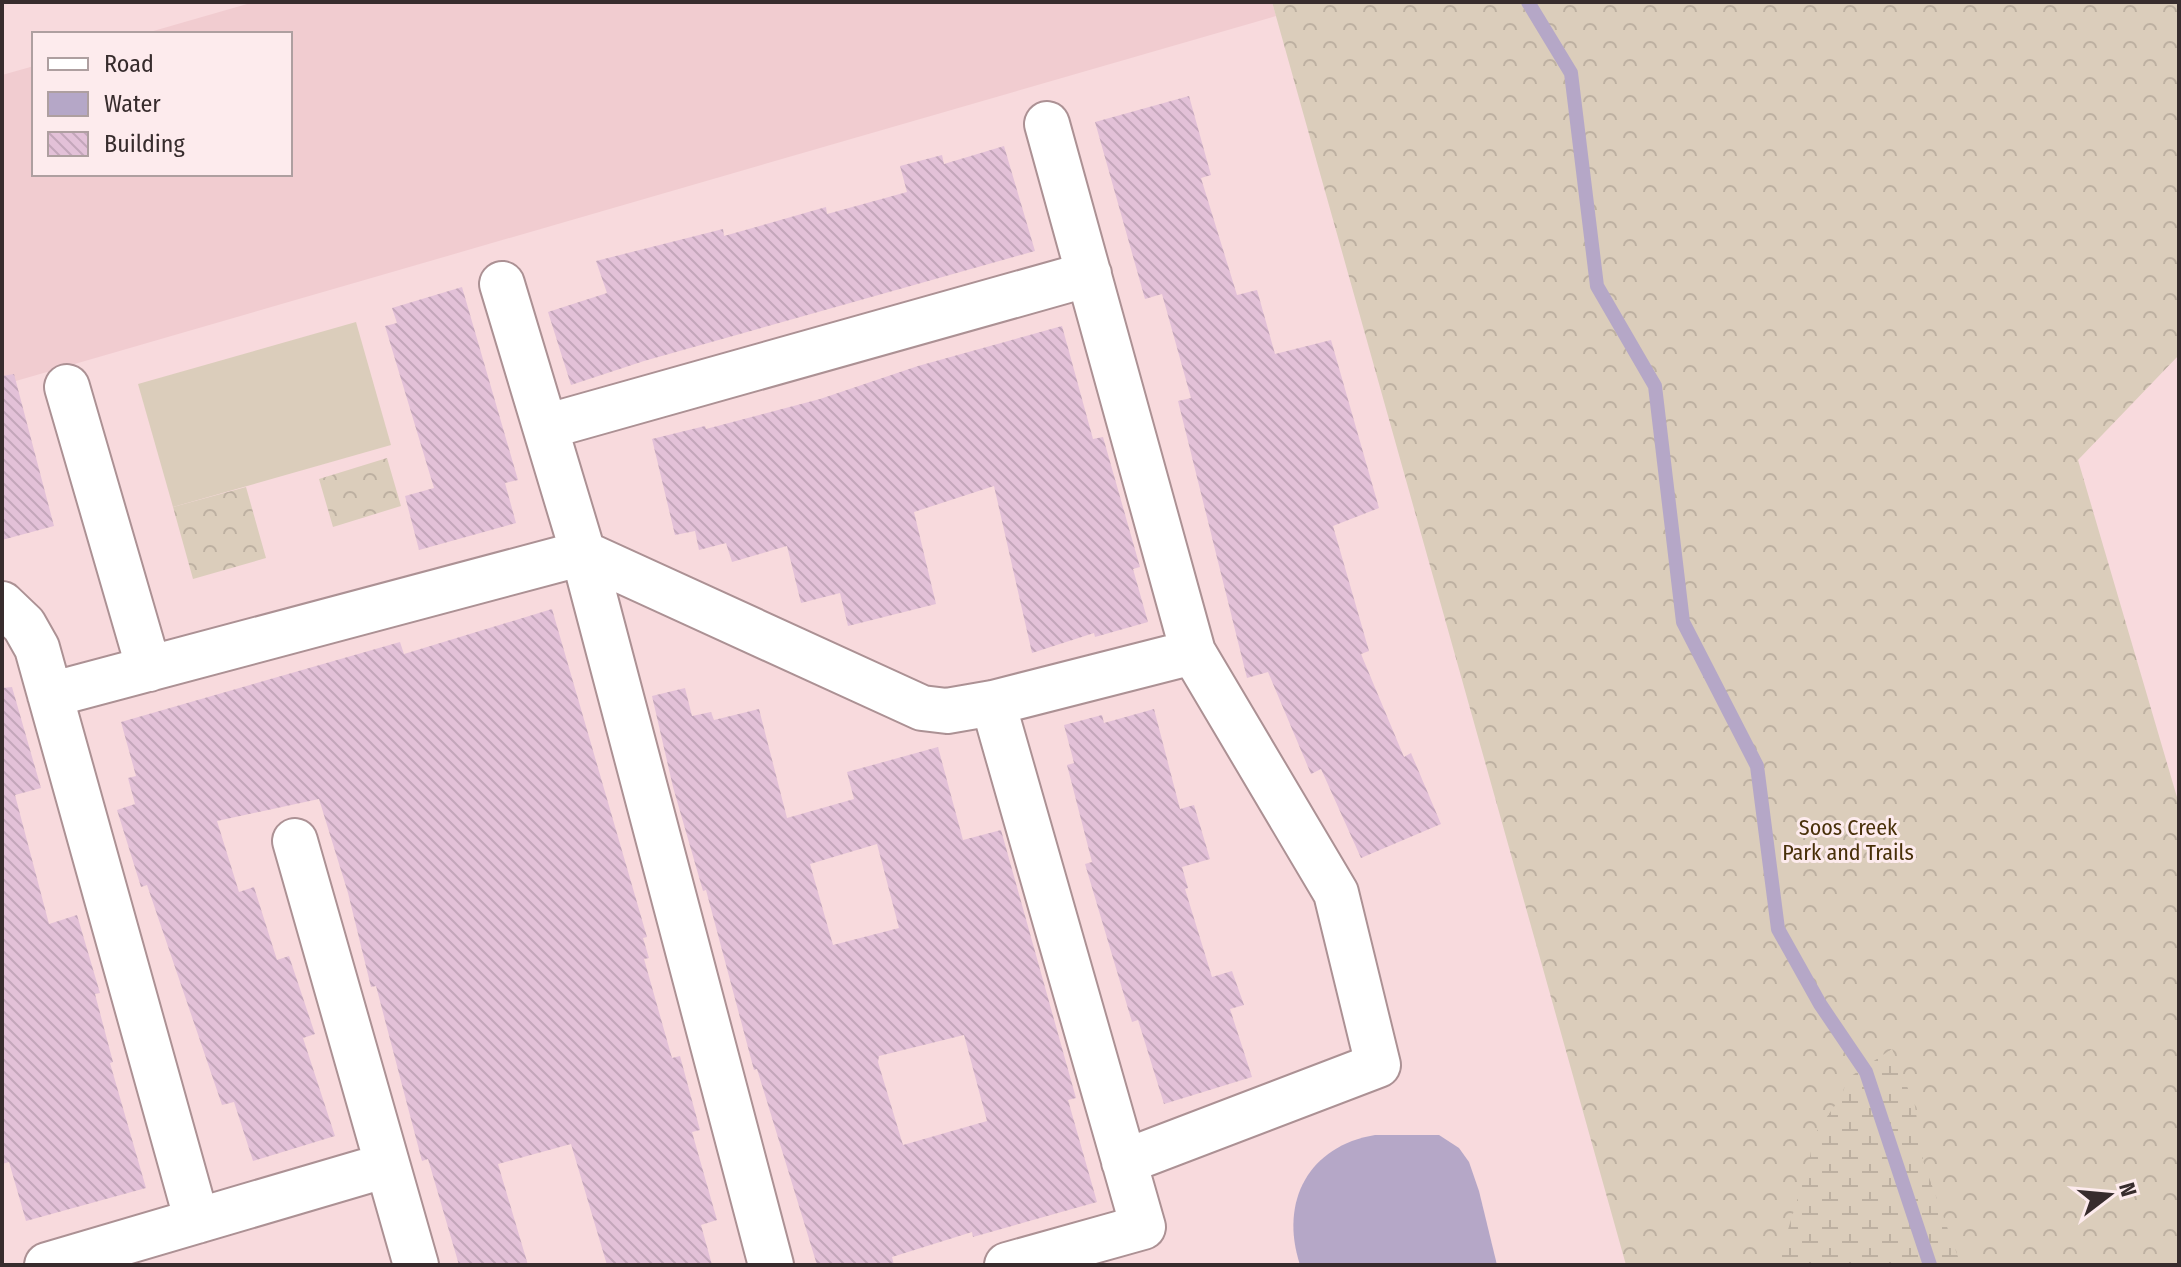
<svg xmlns="http://www.w3.org/2000/svg" width="2181" height="1267" font-family="'Fira Sans Condensed',sans-serif">
<defs>
<pattern id="forest-crowns" width="20" height="18" patternUnits="userSpaceOnUse" patternTransform="scale(2)"><rect width="20" height="18" fill="#dbcdbb"/><path d="M2 6a3 3 0 1 1 6 0M12 15a3 3 0 1 1 6 0" fill="none" stroke="#bdb0a1"/></pattern>
<pattern id="wetland-marsh" width="20" height="14" patternUnits="userSpaceOnUse" patternTransform="scale(2)"><rect width="20" height="14" fill="#dbcdbb"/><path d="M1 5h8M5 5V1M11 12h8M15 12V8" fill="none" stroke="#bdb0a1"/></pattern>
<pattern id="building-back-hatch" width="6" height="6" patternUnits="userSpaceOnUse" patternTransform="scale(2)"><rect width="6" height="6" fill="#e3c1d8"/><path d="M-1 5l2 2M0 0l6 6M5-1l2 2" fill="none" stroke="#c3a6ba"/></pattern>
</defs>
<rect width="100%" height="100%" fill="#f8dadd"/>
<path fill="#f1ccd0" d="M254,2h1018l4,14 -1274,369v-310l32,-9v108h256v-140h-147z"/>
<path fill="#dbcdbb" d="M356,322l35,123 -218,62 -35,-123z"/>
<path fill="url(#forest-crowns)" d="M1272,2h907v353l-101,105 101,344v461h-553z
M387,458l14,48 -68,21 -14,-48z
M246,487l20,71 -73,21 -20,-72z"/>
<path fill="url(#wetland-marsh)" d="M1892,1049l23,57 8,55 38,104h-184l32,-103 5,-27 27,-38 7,-19z"/>
<path fill="#b5a7c7" d="M1375,1135h64l20,13 10,14 10,29 18,74h-197c-21,-64 9,-119 75,-130z"/>
<g fill="none" stroke-linecap="round" stroke-linejoin="round">
<path stroke="#b5a7c7" stroke-width="14" d="M1528,2l43,71 26,213 58,100 28,236 74,144 21,163 42,75 46,68 64,193"/>
</g>
<path fill="url(#building-back-hatch)" fill-rule="evenodd" d="M1189,96l22,79 -10,3 36,117 20,-5 18,64 56,-14 48,168 -46,18 36,125 -8,3 43,103 7,-4 30,71 -80,34 -40,-89 -10,5 -43,-102 -21,6 -69,-277 13,-3 -29,-104 -17,5 -50,-177z
M1004,146l31,105 -391,110 -73,24 -23,-73 59,-19 -11,-32 127,-32 1,7 102,-29 1,7 80,-22 -7,-26 42,-11 2,9z
M462,287l56,193 -13,3 11,40 -97,27 -14,-54 29,-8 -49,-162 12,-3 -5,-15z
M1062,326l31,113 10,-2 37,130 -7,2 15,53 -53,15 -1,-4 -62,20 -38,-167 -80,26 22,92 -88,22 -8,-33 -39,10 -14,-57 -55,16 -6,-19 -27,7 -4,-19 -20,4 -23,-96 53,-13 1,3 114,-30 98,-33z
M14,374l40,152 -52,14v-164z
M552,609l95,328 -4,1 6,20 -5,1 28,99 8,-2 20,74 -8,2 25,88 -16,5 11,40h-105l-36,-121 -73,20 30,101h-69l-31,-106 -6,2 -46,-175 -5,1 -23,-94 -29,-94 -102,22 22,71 15,-5 23,73 12,-4 26,78 -12,4 32,98 -82,25 -19,-59 -12,3 -75,-220 -6,2 -24,-77 18,-6 -7,-26 8,-2 -15,-54 279,-80 4,12z
M12,687l29,101 -26,7 34,129 28,-9 23,78 -5,1 18,68 -3,1 36,125 -120,33 -17,-59 -7,2v-476z
M685,688l7,28 19,-4 3,8 45,-11 28,109 67,-19 -7,-27 91,-25 25,93 38,-10 75,268 -8,2 29,102 -124,35 -1,-5 -80,25 2,8h-77l-60,-196 -3,1 -48,-180 -3,1 -30,-104 -21,-91zM877,844l22,84 -66,17 -23,-81zM964,1035l23,86 -84,24 -25,-83 1,-6z
M1154,709l26,100 14,-4 16,54 -28,8 6,21 -3,1 27,88 20,-6 12,34 -14,4 22,68 -88,27 -26,-84 -6,2 -47,-158 7,-2 -25,-97 7,-2 -10,-38 38,-10 2,8z"/>
<g fill="none" stroke-linecap="round" stroke-linejoin="round">
<g stroke="#ac9194" stroke-width="48">
<path id="minor" d="M1047,124l146,528 143,241 42,172 -254,97
M502,284l81,269 188,712
M67,387l82,282
M545,427l544,-153
M2,604l22,21 13,23 160,573
M50,695l533,-142 339,155 25,3 46,-8 200,-51
M993,703l150,524 -136,38
M295,841l121,424
M47,1265l340,-100"/>
</g>
<use href="#minor" stroke="#fff" stroke-width="44"/>
</g>
<g text-anchor="middle" stroke-width="6" stroke-linejoin="round" paint-order="stroke">
<g font-size="22" fill="#483009" stroke="#fdebed">
<text x="1848" y="835">Soos Creek<tspan x="1848" dy="25">Park and Trails</tspan></text>
</g>
</g>
<rect width="2181" height="1267" fill="none" stroke="#372c2d" stroke-width="8"/>
<rect x="32" y="32" width="260" height="144" fill="#fdebed" stroke="#ae9fa0" stroke-width="2"/>
<rect x="48" y="58" width="40" height="12" fill="#ffffff" stroke="#ae9fa0" stroke-width="2"/>
<text x="104" y="72" font-size="24" fill="#372c2d">Road</text>
<rect x="48" y="92" width="40" height="24" fill="#b5a7c7" stroke="#ae9fa0" stroke-width="2"/>
<text x="104" y="112" font-size="24" fill="#372c2d">Water</text>
<rect x="48" y="132" width="40" height="24" fill="url(#building-back-hatch)" stroke="#ae9fa0" stroke-width="2"/>
<text x="104" y="152" font-size="24" fill="#372c2d">Building</text>
<g transform="translate(2109 1195) rotate(74)" stroke="#fdebed" stroke-width="6" paint-order="stroke">
<path d="M0-6L14 30L0 20L-14 30Z" fill="#372c2d"/>
<text y="-12" font-size="22" font-weight="bold" text-anchor="middle" fill="#372c2d">N</text>
</g>
</svg>
